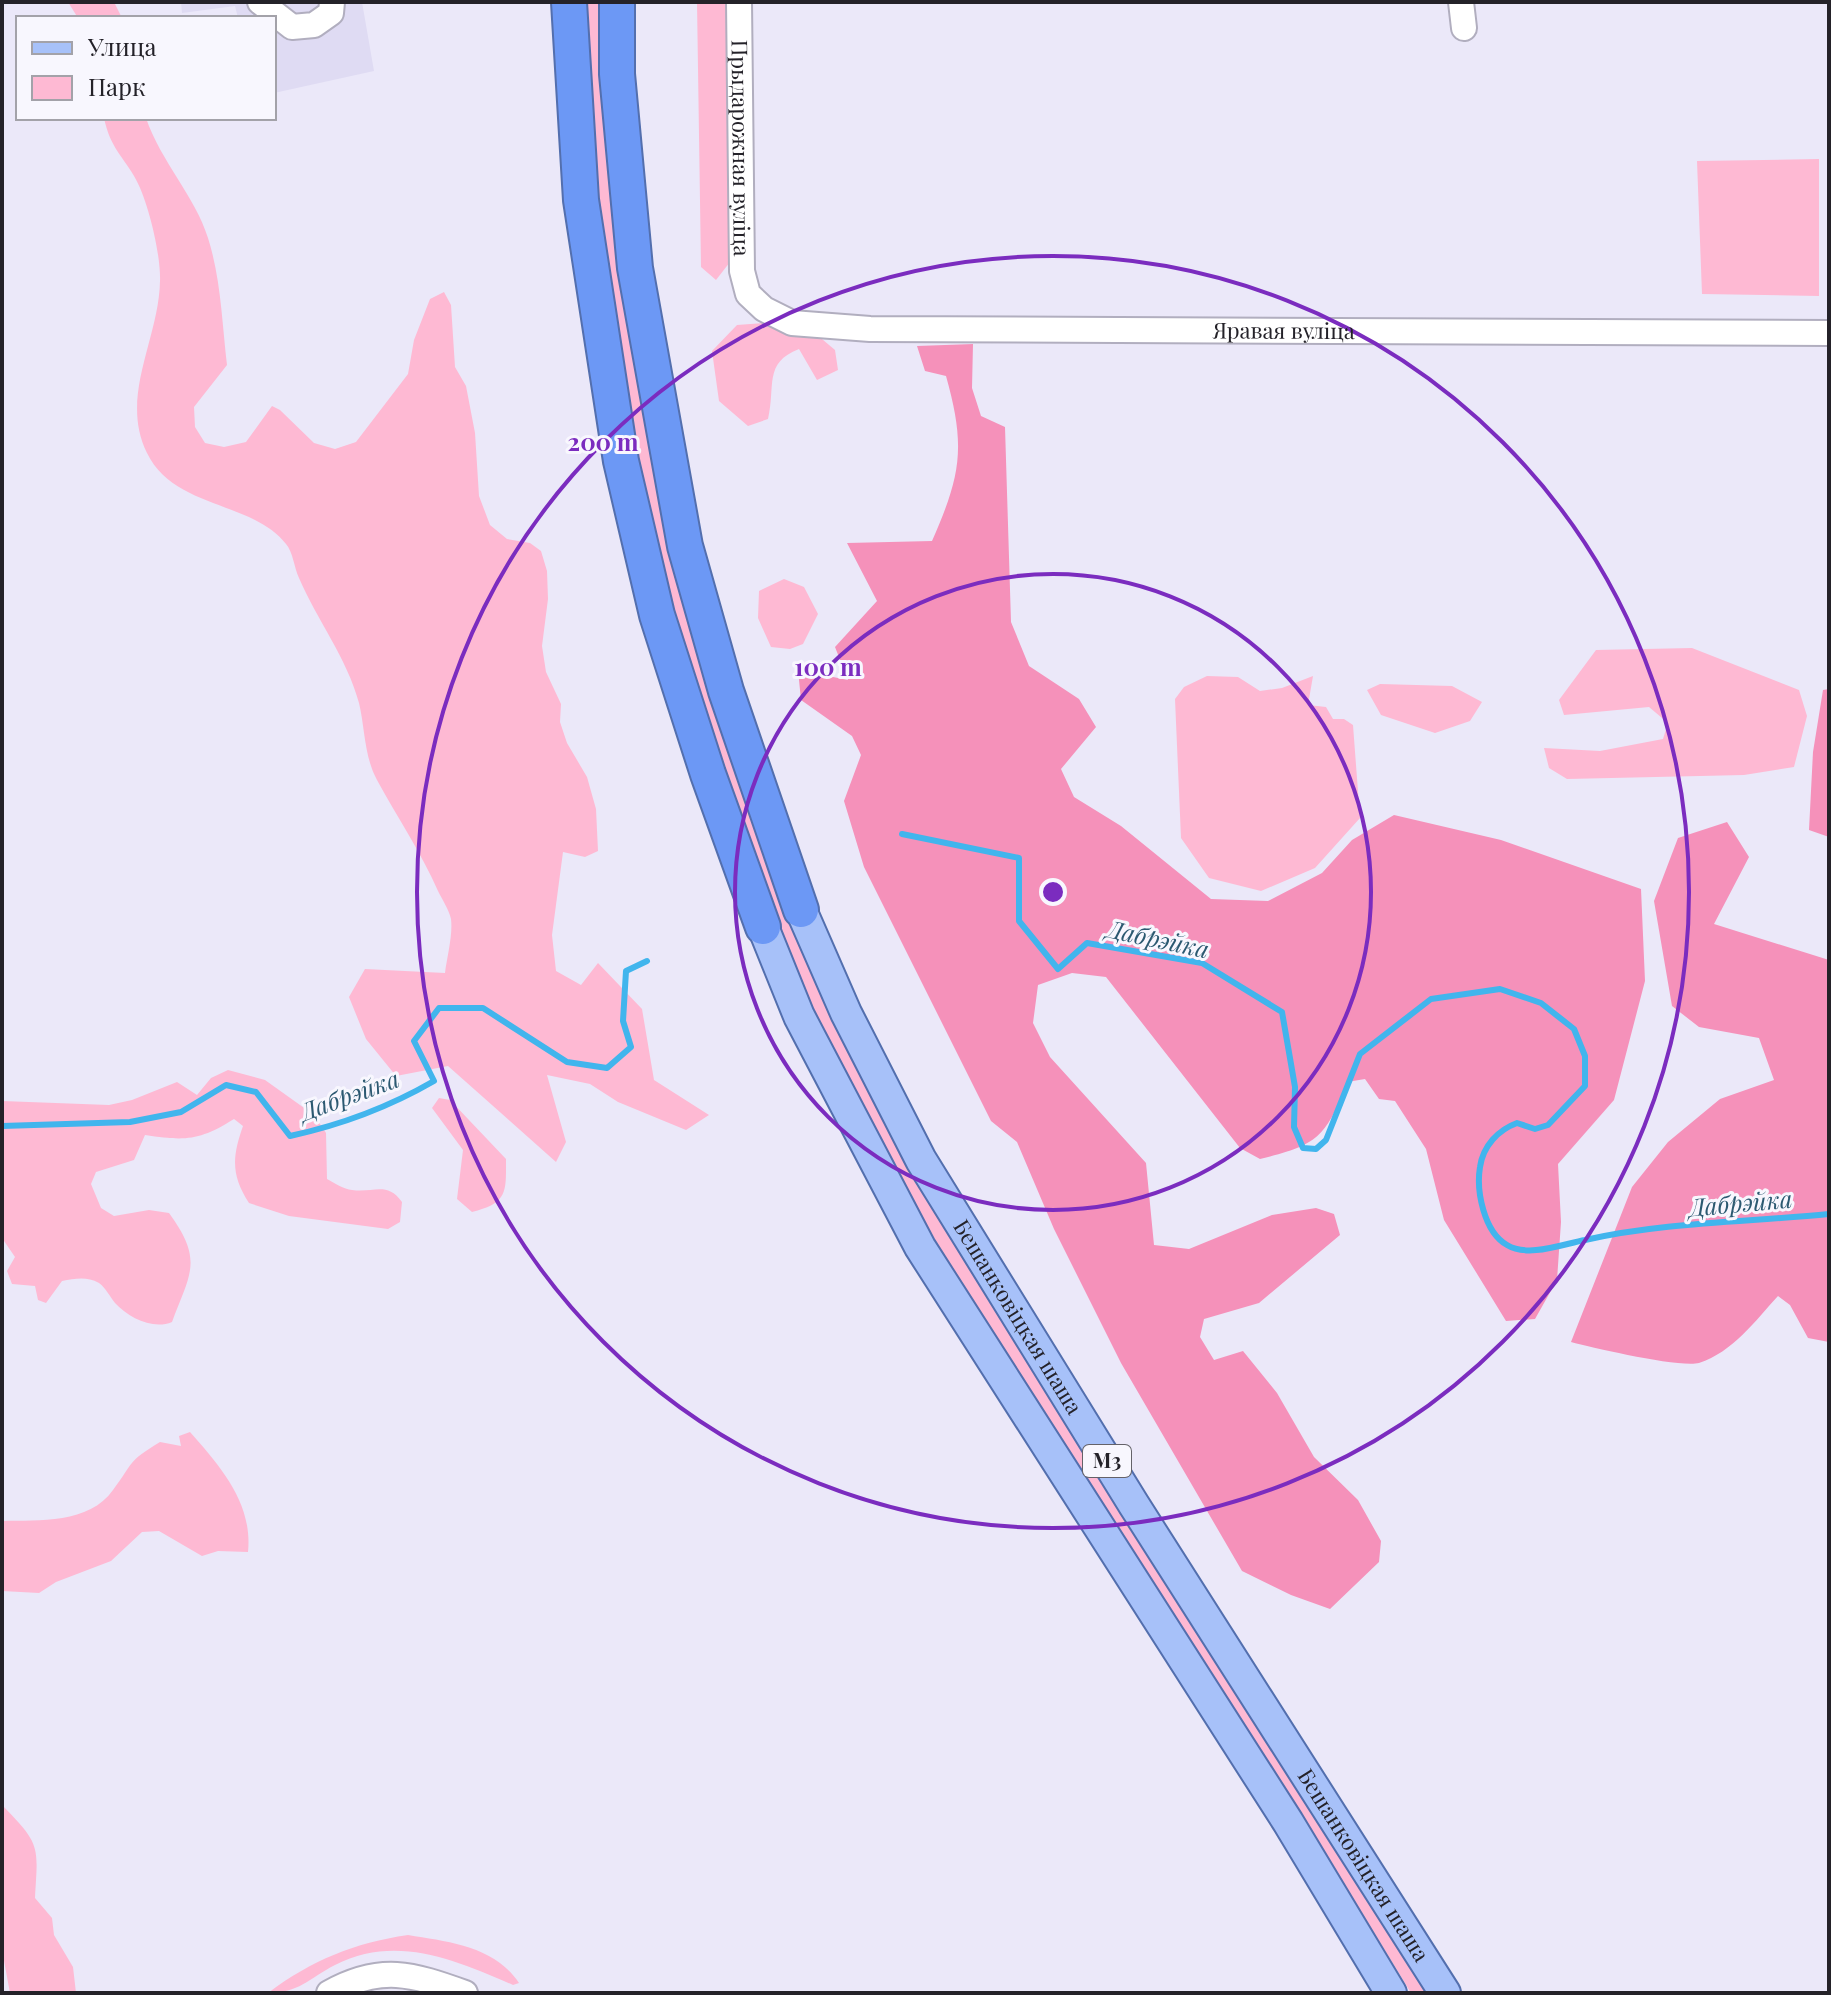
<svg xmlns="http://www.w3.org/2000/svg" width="1831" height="1995" font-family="'Playfair Display',serif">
<rect width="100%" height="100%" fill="#ebe8f9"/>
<path fill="#dfdbf3" d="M181,2h181l12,69 -100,22v-75h-36l-3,-12 -53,7z"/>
<path fill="#feb9d3" d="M68,2h46l8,16h-44z
M582,2h19l3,113 12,114 38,230 208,617 71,132 104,171 245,379 146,235h-17c-97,-160 -199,-317 -301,-475 -91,-142 -183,-283 -262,-433 -35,-69 -63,-141 -90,-213 -35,-92 -68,-186 -94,-282 -51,-187 -70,-394 -82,-588z
M697,2h30l3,260 -14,18 -15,-13z
M104,118h42c15,44 49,78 62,120 13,41 14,85 19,127l-33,42 1,20 10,16 19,4 22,-5 26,-36 8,4 34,33 21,6 21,-7 52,-68 6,-34 16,-41 14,-7 7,13 4,62 11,19 9,47 4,63 11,29 17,14 23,4 11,8 6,20 1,28 -6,47 4,26 15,32 -1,18 7,21 20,34 9,32 2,42 -13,6 -22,-5 -11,83 4,36 25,14 17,-22 44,46 12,71 55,35 -23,15 -68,-28 -28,-18 -43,-9 19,67 -10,20 -108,-96 -52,10 -30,-37 -17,-42 16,-28 80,4c2,-16 8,-38 6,-54 -2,-9 -9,-20 -13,-28 -17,-39 -41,-74 -61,-111 -13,-24 -12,-52 -18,-77 -12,-45 -42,-83 -60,-125 -5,-11 -6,-26 -13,-34 -33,-43 -112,-35 -139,-91 -28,-57 12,-113 13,-172 1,-26 -12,-82 -26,-105 -14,-23 -24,-30 -30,-58z
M1819,159v137l-117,-2 -5,-133z
M765,323l51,11 19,16 3,20 -21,10 -18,-31c-36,14 -23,37 -31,70l-20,7 -29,-25 -7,-50 25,-26z
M784,579l20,8 14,27 -15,30 -13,5 -19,-2 -13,-29 1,-27z
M1692,648l107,42 8,26 -13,51 -50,8 -177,4 -18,-11 -5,-20 56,3 63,-12 5,-16 -19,-16 -85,8 -5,-15 37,-50z
M1207,676l31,1 22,14 22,-3 31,-12 -5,29 18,2 7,12h11l9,6 7,93 -45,50 -54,23 -52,-13 -28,-40 -6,-139 9,-12z
M1380,684l72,2 30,16 -12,19 -35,12 -54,-18 -14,-25z
M228,1070l37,10 49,35 12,18 1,46c7,4 17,10 25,11 22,3 35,-9 50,12l-2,20 -12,7 -99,-13 -40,-13c-18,-28 -17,-46 -6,-77l-9,-7c-35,22 -49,22 -89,16l-11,25 -38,12 -5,12 10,24 13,8 35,-6 20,3c35,48 21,60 3,109 -19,8 -43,-4 -57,-19 -5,-6 -9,-15 -16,-20 -13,-7 -24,-4 -37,-2l-16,22 -8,-3 -3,-14 -23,-2 -5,-13 8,-14 -13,-19v-137l107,4 23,-5 45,-18 20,13 14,-17z
M439,1098l11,2 56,59c0,33 2,44 -34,53l-15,-13 6,-49 -31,-42z
M190,1432c30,34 63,71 58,120l-30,-1 -16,5 -43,-25 -17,1 -31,29 -55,21 -17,11 -37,-2v-70c37,-1 87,3 111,-31 21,-28 14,-28 47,-48l21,4 -2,-10z
M2,1805c39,40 36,40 33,93l17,20 2,17 19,32 3,26h-66l-8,-43z
M408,1935c42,7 86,11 111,48l-6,2c-58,-25 -117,-51 -178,-20 -27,14 -36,28 -67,28 44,-33 86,-50 140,-58z"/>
<path fill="#f591ba" d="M973,344l-1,44 9,28 24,11 6,195 18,44 50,33 17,28 -35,42 13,28 47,29 90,73 57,2 54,-28 30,-33 42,-25 107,25 140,49 4,92 -31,119 -56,64 3,58 -4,58 -22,39 -29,2 -62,-101 -18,-71 -31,-48 -16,-2 -14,-20 -18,3c-21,56 -30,63 -87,77l-20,-11 -134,-171 -34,-4 -34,12 -5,38 17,34 96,106 8,82 35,4 83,-34 44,-7 18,6 6,21 -81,68 -55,16 -4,18 14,23 29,-9 34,42 37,64 44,43 23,41 -2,21 -49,47 -39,-14 -49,-24 -121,-208 -67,-134 -37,-87 -26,-21 -127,-254 -20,-66 17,-46 -9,-19 -51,-36 -3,-30 50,10 -13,-33 42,-46 -30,-58 85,-2c29,-66 34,-94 14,-165l-21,-5 -8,-25z
M1829,689v148l-20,-7 4,-78 10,-62z
M1727,822l22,35 -35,67 115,36v382l-21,-4 -18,-33 -12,-9c-23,25 -45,56 -79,67 -19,5 -105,-15 -128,-21l61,-155 36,-45 52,-43 54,-19 -15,-42 -60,-11 -27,-21 -18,-105 24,-63z"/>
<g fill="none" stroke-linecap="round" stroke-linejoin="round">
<path stroke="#41b5ed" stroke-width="6" d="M902,834l117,24v63l39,48 29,-26 115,20 80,49 13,75 -1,40 9,21 13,1 10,-9 34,-86 71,-55 69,-10 41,14 33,26 11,27v30l-37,39 -13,4 -18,-6c-19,7 -34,23 -37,44 -4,24 4,65 27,78 21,13 56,-1 78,-5 79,-18 164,-18 244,-26
M2,1126l128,-4 51,-10 45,-27 30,7 34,44c51,-11 99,-29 144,-55l-20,-40 25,-33h44l84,54 40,6 24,-21 -8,-26 3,-50 21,-10"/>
<g stroke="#b1aebf" stroke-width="28">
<g id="minor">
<path d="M260,2l32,25 22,-2 17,-12 1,-11"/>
<path id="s1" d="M739,2l3,269 6,23 16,15 28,14 78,6 959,4"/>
<path d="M1461,2l3,26"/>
<path d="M329,1993c52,-29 83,-19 136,0"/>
</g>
</g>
<g stroke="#536fae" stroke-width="34">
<g id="major">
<path id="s2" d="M801,910l45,103 75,147 213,345 311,488"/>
<path d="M763,927l36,89 121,231 368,575 103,171"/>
</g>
</g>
<g stroke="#536fae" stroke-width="38">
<path id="highway" d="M569,2l12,198 40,261 36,154 51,159 55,153
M617,2v72l18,194 50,278 41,145 75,219"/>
</g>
<use href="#minor" stroke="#fff" stroke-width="24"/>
<use href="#major" stroke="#a7c1f9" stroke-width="30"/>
<use href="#highway" stroke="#6c98f5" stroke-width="34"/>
</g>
<g fill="none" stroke="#7b2cbf" stroke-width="4">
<circle cx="1053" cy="892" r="318"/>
<circle cx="1053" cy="892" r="636"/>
</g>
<g text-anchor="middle" stroke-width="6" stroke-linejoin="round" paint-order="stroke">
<rect fill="#f8f7fe" stroke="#646269" stroke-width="2" x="1083" y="1445" width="48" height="32" rx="6"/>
<g font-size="20" font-weight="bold" fill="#242229">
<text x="1107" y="1468">М3</text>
</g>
<g font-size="22" fill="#242229" stroke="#f8f7fe">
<text dy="8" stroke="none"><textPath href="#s1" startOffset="146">Прыдарожная вуліца</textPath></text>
<text dy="8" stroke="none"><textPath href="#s1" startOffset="838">Яравая вуліца</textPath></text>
<text dy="8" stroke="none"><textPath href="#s2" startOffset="462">Бешанковіцкая шаша</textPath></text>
<text dy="8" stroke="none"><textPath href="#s2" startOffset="1110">Бешанковіцкая шаша</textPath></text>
</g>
<g font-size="24" font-style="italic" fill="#2c5971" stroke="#f8f7fe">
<text transform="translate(1158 940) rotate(12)" y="8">Дабрэйка</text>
<text transform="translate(350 1096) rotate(-20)" y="8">Дабрэйка</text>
<text transform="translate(1741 1204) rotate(-5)" y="8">Дабрэйка</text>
</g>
</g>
<circle cx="1053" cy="892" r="12" fill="#7b2cbf" stroke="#f8f7fe" stroke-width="4"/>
<g font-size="24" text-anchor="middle" font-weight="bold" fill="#7b2cbf" stroke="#f8f7fe" stroke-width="6" stroke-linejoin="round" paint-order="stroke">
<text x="603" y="451">200 m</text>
<text x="828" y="676">100 m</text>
</g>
<rect width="1831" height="1995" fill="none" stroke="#242229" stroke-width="8"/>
<rect x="16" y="16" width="260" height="104" fill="#f8f7fe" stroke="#a3a2a9" stroke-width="2"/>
<rect x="32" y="42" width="40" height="12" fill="#a7c1f9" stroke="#a3a2a9" stroke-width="2"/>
<text x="88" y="56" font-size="24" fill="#242229">Улица</text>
<rect x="32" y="76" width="40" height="24" fill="#feb9d3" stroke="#a3a2a9" stroke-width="2"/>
<text x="88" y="96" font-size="24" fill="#242229">Парк</text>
</svg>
